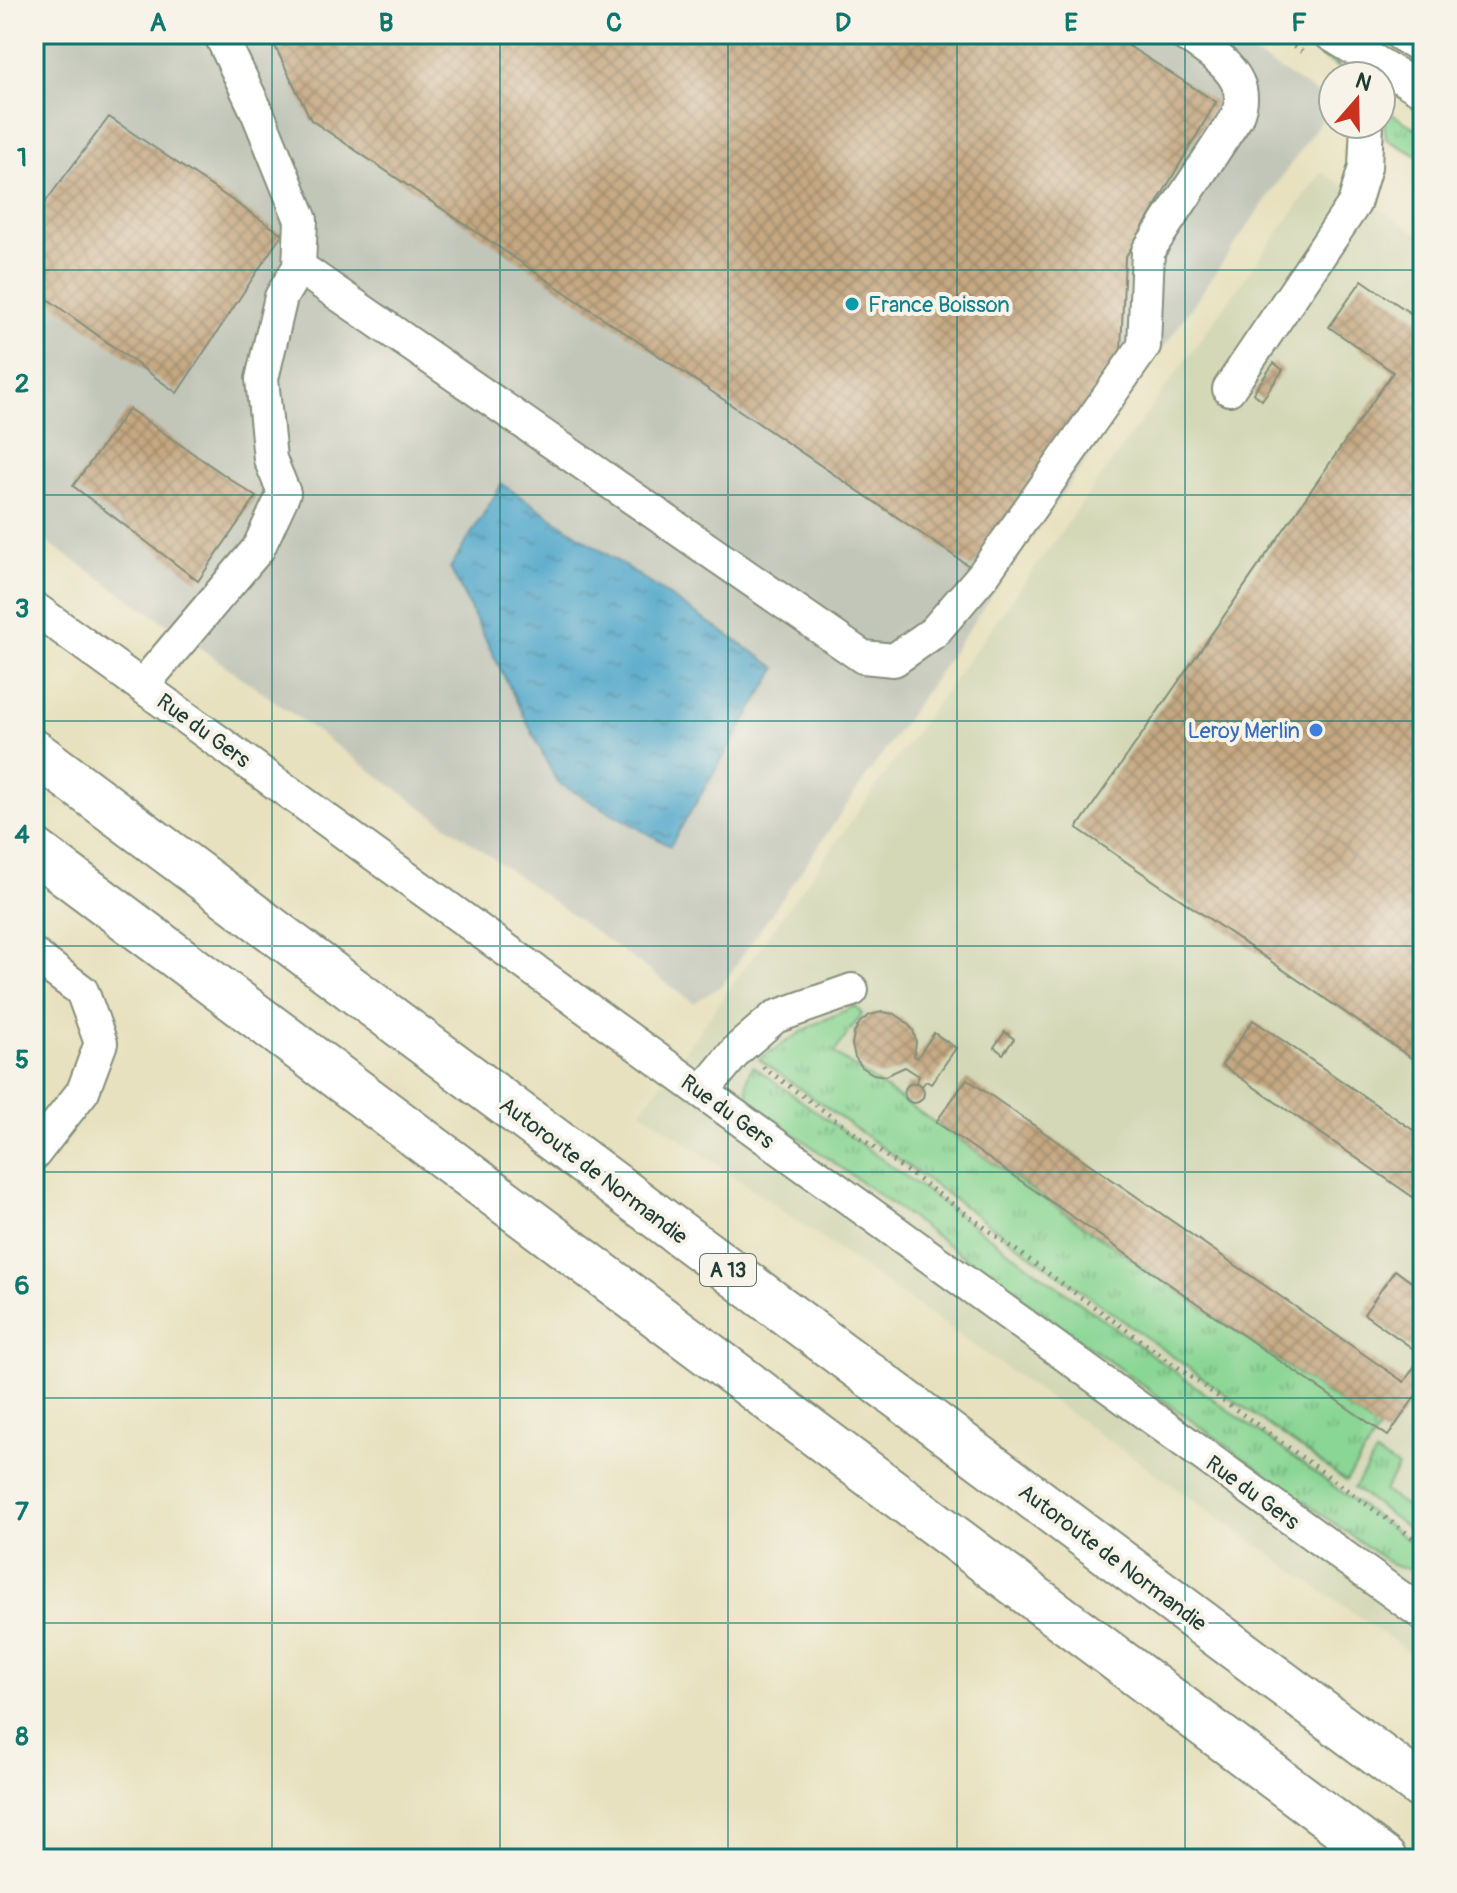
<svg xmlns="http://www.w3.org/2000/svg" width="1457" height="1893" font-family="Pangolin,sans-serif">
<defs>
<pattern id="grass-tufts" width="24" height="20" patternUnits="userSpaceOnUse" patternTransform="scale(2)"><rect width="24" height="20" fill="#8ad694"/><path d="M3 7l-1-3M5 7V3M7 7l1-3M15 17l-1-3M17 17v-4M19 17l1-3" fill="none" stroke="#70af7a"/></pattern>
<pattern id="water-ripples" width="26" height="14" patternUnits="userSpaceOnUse" patternTransform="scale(2)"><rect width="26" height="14" fill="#4da6ca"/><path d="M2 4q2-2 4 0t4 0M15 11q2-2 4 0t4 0" fill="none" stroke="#3f88a5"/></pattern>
<pattern id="building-cross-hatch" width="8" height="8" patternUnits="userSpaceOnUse" patternTransform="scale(2)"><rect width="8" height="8" fill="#c6a983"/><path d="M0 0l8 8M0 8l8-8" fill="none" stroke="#a08b6c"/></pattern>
</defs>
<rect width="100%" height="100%" fill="#f7f3e8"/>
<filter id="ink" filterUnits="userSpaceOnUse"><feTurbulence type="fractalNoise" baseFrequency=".0125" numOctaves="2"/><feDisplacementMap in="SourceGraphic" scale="16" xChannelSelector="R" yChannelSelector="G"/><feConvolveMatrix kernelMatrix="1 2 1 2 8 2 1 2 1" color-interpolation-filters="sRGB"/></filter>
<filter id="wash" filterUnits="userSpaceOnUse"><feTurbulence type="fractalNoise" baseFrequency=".006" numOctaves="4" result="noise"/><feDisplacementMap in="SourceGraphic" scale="32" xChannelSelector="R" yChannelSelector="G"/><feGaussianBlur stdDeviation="1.8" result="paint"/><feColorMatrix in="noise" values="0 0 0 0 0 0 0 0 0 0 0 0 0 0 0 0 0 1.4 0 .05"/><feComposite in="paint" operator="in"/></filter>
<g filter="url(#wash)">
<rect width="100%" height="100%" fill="#e8e1bf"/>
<path fill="#d4d8b7" d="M1322,172l101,65v1425l-782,-551z"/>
<path fill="#c2c6b9" d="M34,34h1188l111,69 -611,882 -28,18 -510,-367 -150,-103z"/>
<path fill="url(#grass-tufts)" stroke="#548a64" stroke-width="2" d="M1284,34h27l19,18 10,16z
M1382,108l41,25v26l-37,-20z
M855,1006l7,8 -28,39 545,377 -33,51 -587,-422 54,-34z
M753,1066l670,485v11c-11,8 -19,7 -31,3l-642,-463c-4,-14 -5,-23 3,-36z
M1376,1454l22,13 -14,24 39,27v21l-69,-51z"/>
<path fill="url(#water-ripples)" stroke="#36727f" stroke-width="2" d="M502,484l275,184 -107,178 -113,-64 -107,-214z"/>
<g id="blocks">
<path fill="url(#building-cross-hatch)" d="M269,34h841l106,68 -91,156 -4,92 -149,218 -661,-448z
M109,117l173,117 -105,159 -143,-104v-72z
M1362,280l61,42v744l-346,-238 316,-456 -64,-45z
M1274,363l9,7 -21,30 -9,-7z
M129,409l127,88 -58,84 -125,-95z
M882,1012l13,2 10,7 8,9 3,12 -2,14 3,2 17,-25 22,15 -25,36 -5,-3 -4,5 -6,-4 3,-6 -14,-9 -20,9 -12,-2 -11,-7 -7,-10 -3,-12 2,-12 6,-11 10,-7z
M1253,1020l170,117v67l-201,-139z
M1005,1032l9,7 -11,15 -9,-7z
M967,1079l437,303 18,-27 -58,-41 31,-44 19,14 9,-12v113l-35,51 -452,-314z
M904 1093a10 10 0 1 1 20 0a10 10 0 1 1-20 0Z"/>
</g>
</g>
<g filter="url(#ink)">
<use href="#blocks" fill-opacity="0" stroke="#848f7a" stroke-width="2"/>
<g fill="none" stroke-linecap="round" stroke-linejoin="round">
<g stroke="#848f7a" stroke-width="36">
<path id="minor" d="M1330,34l93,57
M1400,34l23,14
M299,267l564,390 31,3 40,-28 49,-57 161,-229 4,-95 88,-133c2,-5 5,-13 5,-19 1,-30 -36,-50 -57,-65
M1229,389l125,-185 11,-37 2,-43
M34,608l1389,1006
M142,686l116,-137 26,-56 -14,-34 -8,-80 19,-82 18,-30 2,-47 -43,-106 -38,-80
M34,955l48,36 19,52 -18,48 -49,63
M702,1092l36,-43 37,-32 77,-27"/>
</g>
<g stroke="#848f7a" stroke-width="48">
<path id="highway" d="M34,752l1389,1036
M34,850l1350,1009"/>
</g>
<path stroke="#848f7a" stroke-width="5" stroke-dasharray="2 6" stroke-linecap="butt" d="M1273,34l30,18
M763,1067l660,478"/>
<use href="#minor" stroke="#fff" stroke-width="32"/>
<use href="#highway" stroke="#fff" stroke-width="44"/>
</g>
</g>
<path fill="none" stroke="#0f766e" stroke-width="2" stroke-opacity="0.55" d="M272,34v1825M500,34v1825M728,34v1825M957,34v1825M1185,34v1825M34,270h1389M34,495h1389M34,721h1389M34,946h1389M34,1172h1389M34,1398h1389M34,1623h1389"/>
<circle fill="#0f9aa8" stroke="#f7f3e8" stroke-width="3" cx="852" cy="304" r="8"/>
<circle fill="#3f7fe0" stroke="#f7f3e8" stroke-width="3" cx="1316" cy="730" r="8"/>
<g text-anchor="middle" stroke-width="8" stroke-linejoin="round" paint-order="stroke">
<rect fill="#f7f3e8" stroke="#60746a" stroke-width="2" x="700" y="1254" width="56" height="32" rx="6"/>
<g font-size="20" font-weight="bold" fill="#1f3d34">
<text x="728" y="1277">A 13</text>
</g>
<g font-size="22" fill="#0d838f" stroke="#f7f3e8" text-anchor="start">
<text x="868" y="312">France Boisson</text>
</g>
<g font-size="22" fill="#1f3d34" stroke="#f7f3e8">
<text transform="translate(204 730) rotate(36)" y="8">Rue du Gers</text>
<text transform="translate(728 1111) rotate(36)" y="8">Rue du Gers</text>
<text transform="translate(594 1170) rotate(37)" y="8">Autoroute de Normandie</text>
<text transform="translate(1253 1492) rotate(36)" y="8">Rue du Gers</text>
<text transform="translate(1113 1557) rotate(37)" y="8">Autoroute de Normandie</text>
</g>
<g font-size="22" fill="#366cbe" stroke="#f7f3e8" text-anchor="end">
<text x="1300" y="738">Leroy Merlin</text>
</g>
</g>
<rect width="1457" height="1893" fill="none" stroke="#f7f3e8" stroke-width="88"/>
<g transform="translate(1357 100) rotate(20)"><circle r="38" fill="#f7f3e8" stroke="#a1aaa0" stroke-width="2"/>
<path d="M0-6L14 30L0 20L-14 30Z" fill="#c8321e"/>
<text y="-12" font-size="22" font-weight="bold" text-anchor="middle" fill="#1f3d34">N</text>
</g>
<rect x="44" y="44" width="1369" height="1805" fill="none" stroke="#0f766e" stroke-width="3"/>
<g font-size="26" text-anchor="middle" font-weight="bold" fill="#0f766e">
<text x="158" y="31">A</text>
<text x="386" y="31">B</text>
<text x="614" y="31">C</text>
<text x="843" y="31">D</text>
<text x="1071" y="31">E</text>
<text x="1299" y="31">F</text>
<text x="22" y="166">1</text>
<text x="22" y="392">2</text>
<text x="22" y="617">3</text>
<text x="22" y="843">4</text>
<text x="22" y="1068">5</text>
<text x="22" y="1294">6</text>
<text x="22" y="1520">7</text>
<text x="22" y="1745">8</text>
</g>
</svg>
